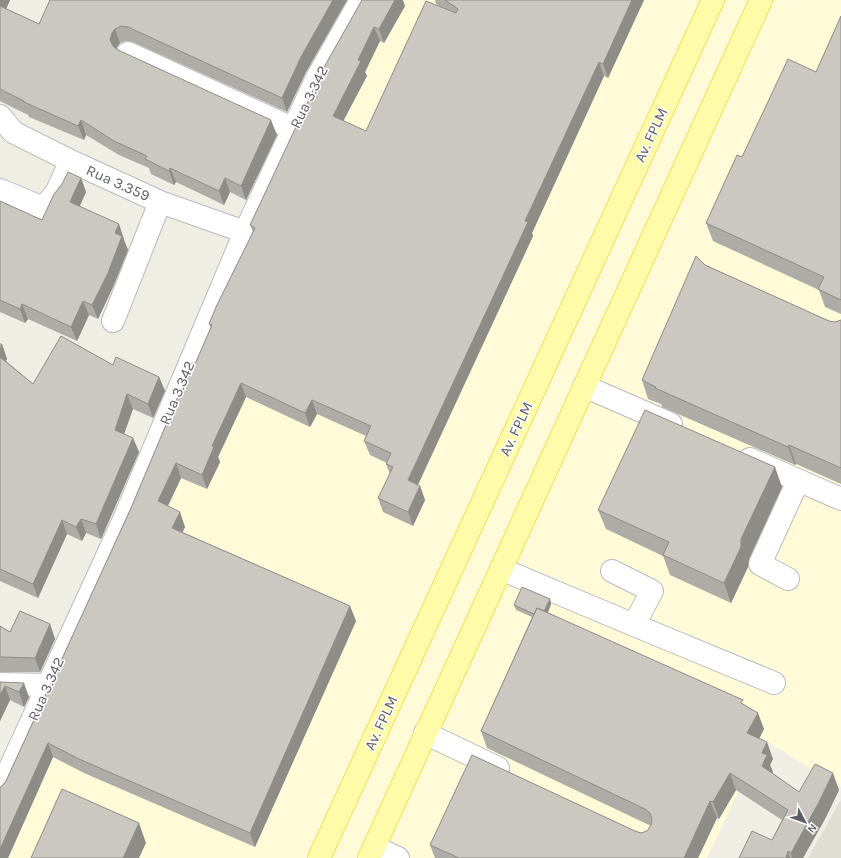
<svg xmlns="http://www.w3.org/2000/svg" width="841" height="858" font-family="Karla,sans-serif">
<rect width="100%" height="100%" fill="#efeee4"/>
<path fill="#fffbd9" d="M361,0h480v787l-78,-48 -56,119h-707z"/>
<path fill="#dfded2" d="M841,800v58h-33z"/>
<g fill="none" stroke-linecap="round" stroke-linejoin="round">
<g stroke="#b9bbc1" stroke-width="24">
<path id="minor" d="M128,53l166,76
M0,116l13,16 62,31 85,39 85,30
M0,190l43,18 13,-15 15,-32
M113,321l47,-119
M584,386l87,38
M750,459l91,40
M501,569l133,56 18,-34 -40,-20
M788,579l-28,-15 38,-83
M634,625l140,58
M0,684l48,1
M425,733l73,35
M0,790l125,-273 120,-285 72,-154 44,-78
M374,847l24,11"/>
</g>
<g stroke="#f8de54" stroke-width="24">
<path id="major" d="M319,858l394,-858
M369,858l392,-858"/>
</g>
<use href="#minor" stroke="#fff" stroke-width="22"/>
<use href="#major" stroke="#fffca9" stroke-width="22"/>
</g>
<path fill="#aeaca6" d="M0,0h10l-4,9 33,15 11,-24h297l-41,72 -19,40 -154,-70 -7,-1 -6,2 -3,4v2l160,86 -31,65 -16,-8 -6,13 -48,-23 -2,3 -23,-11 -2,-6 -30,-13 -33,-20 -2,5 -55,-23 -1,-2 -28,-14z
M362,0l43,6 -21,37 -4,-2 -15,31 2,4 -24,45 23,10 73,-125 -3,-2 -1,-4h209l-36,78 -4,-2 -72,157 1,3 -115,249 2,1 5,14 -12,26 -30,-14 -5,-14 12,-24 -4,-10 1,-1 -17,-8 -6,-14 2,-5 -49,-22 -7,13 -64,-30 -28,60 2,5 -13,27 -26,-11 -13,28 17,21 -3,5 168,74 6,15 -101,226 -171,-74 -31,-16 -45,101h-8l2,-72 4,-5 125,-273 80,-180 -2,-4 44,-92 -3,-7z
M841,16v298l-16,-7 -6,-17 -106,-49 -7,-18 36,-66 74,-85z
M81,178l5,14 -6,14 44,33v1l4,10 -15,37 -15,32 -9,-4 -12,26 -49,-22 -3,4 -25,-11v-111l42,19z
M705,265l124,56 6,1 6,-2v164l-45,-20 -1,1 -133,-58 -1,-3 -13,-5 -6,-19z
M0,343l2,1 5,15 -1,2 27,23 80,-19 46,12 6,14 -12,27 -20,-9 -9,25 9,4 6,14 -38,87 -15,-6 -4,8 -15,-7 -29,64 -38,-17z
M782,487l-33,72 -1,8 -17,36 -61,-28 -7,-19 -57,-27 -8,-19z
M550,599l1,5 -3,9 197,92 19,24 -5,10 14,20 -3,6 3,7 -1,1 27,19 40,-2 -14,29 -22,39h-64l33,-18 10,-20 -46,-30 -17,29 -2,-1 -19,40h-263l-5,-13 205,-14 6,2 6,-2 4,-5 -164,-78 -6,-17 51,-114 -16,-7 -2,-5z
M50,624l5,15 -15,33h-40v-46l10,6z
M0,682l29,15 -5,10 -14,-7 -10,21z"/>
<path fill="#8d8c87" d="M0,0h10l-8,18 -2,-5z
M333,0h14l-41,72 -19,40 -5,-14 19,-41z
M395,0h8l2,6 -21,37 -5,-14z
M632,0h12l-36,78 -5,-14z
M374,27l6,14 -15,31 2,4 -29,55 -5,-15 25,-56z
M115,29l5,14 -3,4 -1,8 -6,-15 2,-7z
M599,62l5,14 -72,157 1,3 -120,259 -5,-15 117,-259z
M81,120l5,15 -2,5 -6,-14z
M271,120l6,15 -31,65 -5,-14z
M170,168l6,14 -2,3 -5,-14z
M81,178l5,14 -11,24 -5,-14z
M225,178l5,14 -6,13 -5,-14z
M119,224l5,15v1l4,10 -15,37 -15,32 -6,-14 23,-72z
M83,301l6,14 -12,26 -6,-14z
M22,304l6,15 -3,4 -5,-14z
M2,344l5,15 -5,10 -2,-6v-15z
M159,377l6,14 -12,27 -5,-14z
M241,383l5,14 -28,60 2,5 -13,27 -5,-14 10,-29z
M127,394l6,15 -13,36 -5,-15z
M312,400l5,14 -7,13 -5,-14z
M133,438l6,14 -38,87 -5,-15z
M789,445l7,19 -1,1 -7,-18z
M176,463l5,15 -18,38 -5,-15z
M775,467l7,20 -33,72 -1,8 -17,36 -7,-20 17,-44z
M420,486l5,14 -12,26 -5,-14z
M180,512l5,15 -7,15 -6,-14z
M81,519l5,14 -4,8 -6,-14z
M62,520l5,14 -29,64 -5,-14z
M550,599l1,5 -7,18 -2,-5z
M350,606l6,15 -101,226 -5,-14z
M50,624l5,15 -15,33 -5,-14z
M24,683l5,14 -5,10 -5,-15z
M5,686l5,14 -10,21v-26z
M758,713l6,16 -11,21 -6,-17z
M767,742l6,17 -3,6 3,7 -5,11 -6,-17v-13z
M48,743l5,14 -45,101h-8v-9z
M730,773l6,17 -17,29 -6,-17z
M833,773l6,17 -14,29 -22,39h-11l-1,-5z
M710,801l7,17 -19,40h-14z
M139,823l7,20 -7,15h-16z
M788,851l2,7h-4z"/>
<path fill="#cac8c1" stroke="#8d8c87" d="M50,0h283l-32,57 -19,41 -154,-71 -7,-1 -6,3 -3,4 -2,7 3,6 5,4 153,70 -30,66 -16,-8 -6,13 -49,-23 -1,3 -24,-12 2,-3 -33,-15 -33,-21 -3,6 -54,-24v-1l-24,-12v-83l39,18z
M362,0h33l-16,29 -5,-2 -16,33 3,1 -28,55 33,15 60,-130 30,12 2,-4 -13,-9h187l-29,64 -4,-2 -74,159 3,1 -120,258 12,6 -12,26 -30,-14 15,-31 -7,-3 5,-11 -27,-12 7,-15 -59,-26 -7,13 -64,-30 -29,63 2,1 -12,28 -26,-12 -18,38 22,11 -8,16 178,78 -100,227 -171,-74 -31,-16 -48,106v-62l2,-1 4,-5 125,-273 61,-145 3,1 17,-39 -3,-1 7,-17 39,-79 -5,-3 1,-2 72,-154z
M841,16v284l-23,-11 6,-12 -118,-54 31,-68 5,2 46,-98 28,13z
M68,172l13,6 -11,24 49,22 -4,9 7,3 -14,37 -16,32 -9,-4 -12,26 -49,-23 -2,5 -20,-9v-99l42,19 12,-26 8,-10z
M696,256l9,9 124,56 6,1 6,-2v148l-52,-23 -1,2 -133,-59 1,-1 -14,-7z
M61,336l52,29 3,-8 43,20 -11,27 -21,-10 -12,36 18,8 -37,86 -15,-5 -5,8 -14,-7 -29,64 -33,-15v-212l33,27z
M645,410l130,57 -34,72v8l-17,36 -61,-28 6,-13 -71,-32z
M522,587l28,12 -6,12 -7,-3 -3,6 -20,-9z
M537,608l206,92 -2,3 17,10 -11,20 20,9 -5,11 5,2 -5,11 37,26 16,-28 18,9 -14,29 -28,51 -3,-2 -2,7h-47l13,-27 20,9 16,-30 -58,-37 -17,29 -3,-1 -26,57h-225l-29,-13 42,-90 163,76 6,2 6,-2 4,-6 1,-6 -2,-6 -5,-4 -164,-78z
M20,611l30,13 -15,34 -35,-1v-31l10,6z
M0,682l24,1 -5,9 -14,-6 -5,9z
M62,789l77,34 -16,35h-92z"/>
<g text-anchor="middle" stroke-width="3" stroke-linejoin="round" paint-order="stroke">
<g font-size="15" fill="#5c5f65" stroke="#fff">
<text transform="translate(309 97) rotate(-64)" y="5">Rua 3.342</text>
<text transform="translate(651 135) rotate(-65)" y="5">Av. FPLM</text>
<text transform="translate(118 183) rotate(24)" y="5">Rua 3.359</text>
<text transform="translate(177 393) rotate(-67)" y="5">Rua 3.342</text>
<text transform="translate(516 429) rotate(-65)" y="5">Av. FPLM</text>
<text transform="translate(46 689) rotate(-66)" y="5">Rua 3.342</text>
<text transform="translate(381 723) rotate(-65)" y="5">Av. FPLM</text>
</g>
</g>
<g transform="translate(805 822) rotate(131)" stroke="#ffffff" stroke-width="3" paint-order="stroke">
<path d="M0-3L7 15L0 10L-7 15Z" fill="#5c5f65"/>
<text y="-6" font-size="11" font-weight="bold" text-anchor="middle" fill="#5c5f65">N</text>
</g>
</svg>
